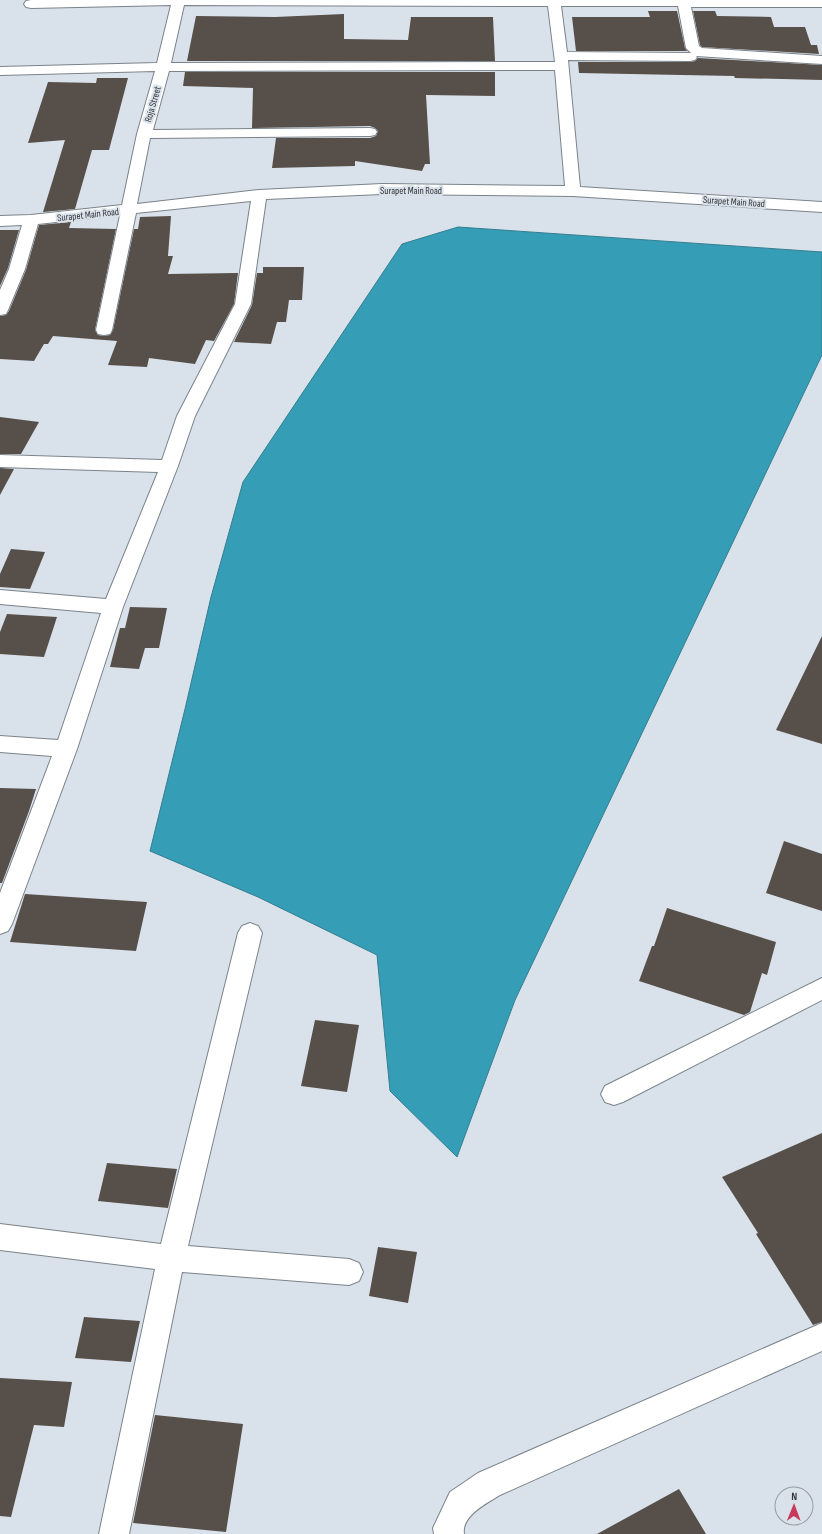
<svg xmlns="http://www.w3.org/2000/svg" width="822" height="1534" font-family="'Sofia Sans Condensed',sans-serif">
<rect width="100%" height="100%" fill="#d9e2ea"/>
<path fill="#359db5" stroke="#347e90" d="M458,227l364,25v103l-307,645 -58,157 -67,-66 -13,-136 -119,-58 -108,-46 35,-142 26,-112 32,-115 159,-238z"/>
<path fill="#574f4a" d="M648,11h29l8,37 2,3h-111l-4,-34h78z
M693,11h22l2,5 54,1 3,10h31l6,18h6l2,9 -117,-7 -2,-2z
M344,14v25l64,1 3,-23h82l2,44h-308l9,-45 79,1z
M698,58l124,7v15l-87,-2 -1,-2 -155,-3 -1,-11h112l5,-1z
M185,72h310v24l-69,-1 4,69h-5l-3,7 -67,-10v5l-83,2 4,-30h94l6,-2 2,-5 -3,-3 -5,-2 -118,2 1,-40 -70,-2z
M97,78h31l-19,72h-17l-17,59 -32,3 22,-72 -37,3 20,-61 48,1z
M171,216l-3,40h5l-5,18 70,-1 -4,31 -20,37 -8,-1 -11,24 -46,-6 -2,9 -39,-2 9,-24 -64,-5 -5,8h-4l-10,17 -34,-2v-43l6,-1 3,-4 17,-41 13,-45 32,-3 -2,6 47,1 -21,101 3,5 6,1 6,-1 3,-5 21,-101h4l2,-12z
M0,230h19l-11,38 -8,18z
M263,267h41l-2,33h-13l-3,22h-9l-6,22 -37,-2 18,-37 5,-32h6z
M0,417l39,5 -18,32h-21z
M0,468l14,1 -14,26z
M11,549l34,3 -15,37 -30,-2v-13z
M130,607l37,1 -8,40h-14l-6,21 -29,-2 10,-39h5z
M7,614l50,3 -13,40 -44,-3v-22z
M822,636v108l-46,-14z
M0,788l36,1 -7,22 -27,72h-2z
M784,841l38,13v57l-56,-18z
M25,894l122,8 -11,49 -126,-9z
M667,908l109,34 -9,33 -5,-2 -12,39 -6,3 -105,-34 13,-35h2z
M315,1020l44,5 -12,67 -46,-6z
M822,1133v189l-9,3 -57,-91 2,-1 -36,-56z
M107,1163l70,6 -9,39 -70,-7z
M378,1247l39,5 -9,51 -39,-7z
M84,1317l56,4 -9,41 -56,-4z
M0,1378l72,4 -8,45 -30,-2 -23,92 -11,-1z
M155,1415l88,9 -17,108 -93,-9z
M679,1489l27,45h-109z"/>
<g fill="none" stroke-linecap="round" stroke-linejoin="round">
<g stroke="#7b838a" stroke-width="2">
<path id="minor" d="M31,0h791v7h-131l8,39 3,2 120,8v8l-126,-8 1,1 -2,3 -5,1 -122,-1 12,127 242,15v10l-249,-16 -191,-2 -116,5 -15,105 -56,112 -17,50 -55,141 -46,142 -65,175 -4,7 -8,3v-41l52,-137 -52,-4v-16l58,4 43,-127 -101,-9v-14l106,9 52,-127 -158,-5v-12l162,5 15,-44 58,-112 16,-103 -115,12 -24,117 -2,4 -6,1 -6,-1 -2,-4 24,-115 -82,9 -13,45 -17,41 -2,4 -6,1v-25l9,-21 13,-44 -22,1v-10l31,-1 91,-10 15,-71 18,-63 -155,4v-8l157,-4 14,-58 -140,3 -5,-1 -2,-3 2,-3zM184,5l364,1 7,56 -384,1zM561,6h117l8,42 5,5 -124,-1zM555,70l10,116 -183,-2 -123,6 -122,14 13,-66 220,-2 5,-1 2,-3 -2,-3 -5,-1 -217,2 16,-59z
M250,923l8,3 4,7 -74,313 161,13 10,4 4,9 -4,9 -10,4 -167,-13 -53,262h-30l56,-265 -155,-19v-26l161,20 77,-311 4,-7z
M822,978v22l-199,102 -9,3 -9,-3 -4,-8 4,-8z
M822,1323v28l-322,144c-13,8 -39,21 -36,39h-30l-1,-6 17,-36 28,-19z"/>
</g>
<use href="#minor" fill="#fff" fill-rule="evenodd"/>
</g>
<g text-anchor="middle" stroke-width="4" stroke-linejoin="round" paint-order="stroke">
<g font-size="10" fill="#323538" stroke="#d9e2ea">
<text transform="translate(152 104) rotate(-74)" y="4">Roja Street</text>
<text x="411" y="194">Surapet Main Road</text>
<text transform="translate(734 201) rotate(4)" y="4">Surapet Main Road</text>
<text transform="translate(88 214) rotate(-6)" y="4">Surapet Main Road</text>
</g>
</g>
<g transform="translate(794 1506) rotate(1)"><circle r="19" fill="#d9e2ea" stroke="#969da3"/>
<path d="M0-3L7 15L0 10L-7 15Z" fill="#c8385a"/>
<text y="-6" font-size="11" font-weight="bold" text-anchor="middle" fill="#323538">N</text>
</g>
</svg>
